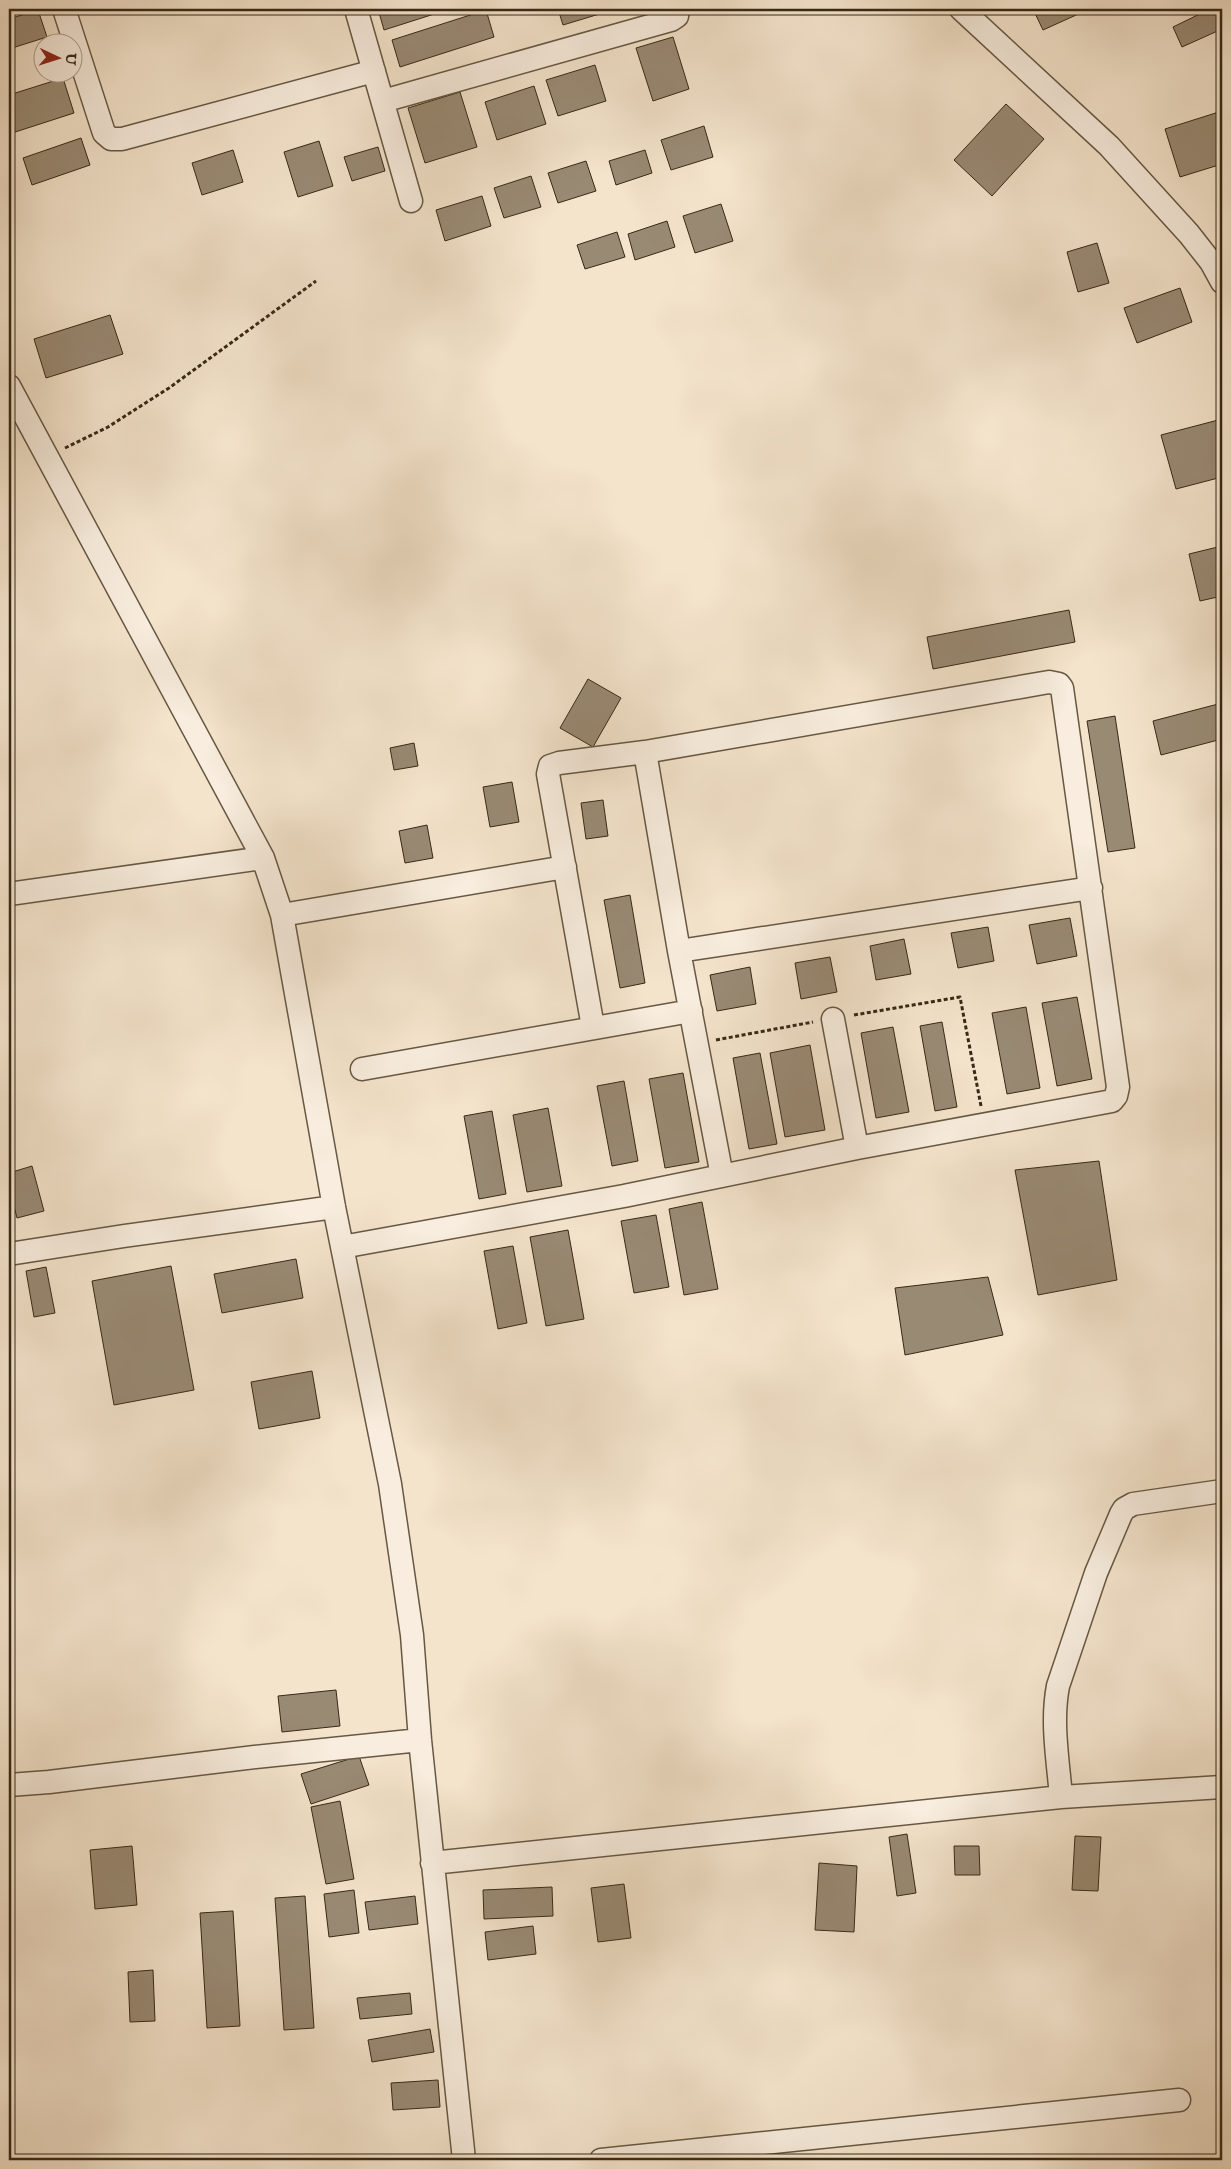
<svg xmlns="http://www.w3.org/2000/svg" width="1231" height="2169" font-family="'IM FELL English',serif">
<rect width="100%" height="100%" fill="#f4e4cc"/>
<filter id="stains"><feTurbulence type="fractalNoise" baseFrequency=".004" numOctaves="4"/><feColorMatrix values="0 0 0 0 .2 0 0 0 0 .09 0 0 0 0 .02 0 0 0 .5 -.17"/></filter>
<radialGradient id="worn" r=".72"><stop offset=".6" stop-color="#630" stop-opacity="0"/><stop offset="1" stop-color="#630" stop-opacity=".3"/></radialGradient>
<path fill="#998a74" stroke="#372915" d="M378,9h72l-66,21z
M558,9h58l-53,16z
M1033,9h51l1,2 -42,19z
M1210,9h10l2,20 -40,18 -9,-20z
M38,10l9,27 -38,12v-30z
M486,10l8,27 -94,30 -8,-27z
M673,37l16,52 -36,12 -17,-53z
M595,65l11,36 -48,15 -12,-36z
M63,78l11,35 -65,21v-39z
M534,86l12,38 -49,16 -12,-38z
M460,92l17,55 -52,16 -17,-55z
M1006,104l38,35 -52,57 -38,-36z
M1222,111v53l-42,13 -15,-48z
M704,126l9,31 -42,13 -10,-30z
M81,138l9,27 -58,20 -9,-27z
M319,141l14,45 -35,11 -14,-45z
M378,147l7,24 -33,10 -8,-24z
M233,150l10,32 -41,13 -10,-32z
M645,150l7,23 -36,12 -7,-24z
M586,161l10,30 -38,12 -10,-30z
M531,176l10,31 -37,11 -10,-30z
M482,196l9,30 -46,15 -9,-31z
M721,204l12,37 -38,12 -12,-37z
M667,221l8,26 -40,13 -7,-26z
M617,232l8,25 -40,12 -8,-24z
M1097,243l12,40 -31,9 -11,-40z
M1180,288l12,34 -55,21 -13,-35z
M110,315l13,39 -77,24 -12,-39z
M1222,419v58l-46,12 -15,-54z
M1222,546v50l-22,5 -11,-47z
M1069,610l6,32 -142,27 -6,-32z
M588,679l33,19 -28,49 -33,-19z
M1222,703v36l-61,16 -8,-34z
M1115,716l20,132 -27,4 -21,-131z
M414,743l4,23 -24,4 -4,-22z
M512,782l7,40 -29,5 -7,-40z
M603,800l5,36 -22,3 -5,-36z
M427,825l6,33 -28,5 -6,-32z
M630,895l15,88 -25,5 -16,-88z
M1070,918l7,38 -40,8 -8,-39z
M988,927l6,34 -36,7 -7,-35z
M904,939l7,35 -35,6 -6,-34z
M830,957l7,35 -36,7 -6,-36z
M750,967l6,37 -39,7 -7,-36z
M1077,997l15,82 -35,7 -15,-83z
M1026,1007l14,81 -33,6 -15,-81z
M942,1022l15,85 -22,4 -15,-85z
M893,1027l16,85 -33,6 -15,-85z
M810,1045l15,85 -40,7 -15,-84z
M760,1053l17,91 -28,5 -16,-91z
M683,1073l16,89 -34,6 -16,-89z
M624,1081l14,80 -26,5 -15,-80z
M548,1108l14,78 -35,6 -14,-77z
M492,1111l14,83 -27,5 -15,-83z
M1099,1161l18,119 -79,15 -23,-125z
M32,1166l12,45 -27,7 -8,-32v-13z
M702,1202l16,87 -34,6 -15,-86z
M656,1215l13,72 -35,6 -13,-72z
M568,1230l16,89 -38,7 -16,-89z
M513,1246l14,77 -29,6 -14,-78z
M296,1259l7,39 -81,15 -8,-39z
M171,1266l23,124 -80,15 -22,-124z
M46,1267l9,46 -21,4 -8,-46z
M988,1277l15,58 -98,20 -10,-67z
M312,1371l8,47 -61,11 -8,-47z
M336,1690l4,36 -58,6 -4,-36z
M359,1756l10,29 -58,19 -10,-30z
M340,1801l14,78 -28,5 -15,-77z
M907,1834l9,59 -19,3 -8,-59z
M1075,1836l26,1 -3,54 -26,-1z
M132,1846l5,59 -42,4 -5,-59z
M954,1846h25l1,29h-25z
M819,1863l38,3 -3,66 -39,-2z
M624,1884l7,54 -33,4 -7,-54z
M552,1887l1,29 -69,3 -1,-29z
M354,1890l5,43 -30,4 -5,-43z
M305,1896l9,132 -30,2 -9,-132z
M415,1896l3,28 -49,6 -4,-28z
M233,1911l7,115 -33,2 -7,-115z
M533,1926l3,28 -48,6 -3,-28z
M153,1970l2,51 -25,1 -2,-50z
M410,1993l2,21 -52,5 -3,-21z
M430,2029l4,23 -62,10 -4,-22z
M438,2080l2,27 -47,3 -2,-27z"/>
<g fill="none" stroke-linecap="round" stroke-linejoin="round">
<g stroke="#665843" stroke-width="25">
<path id="minor" d="M64,9l40,124 7,6h11l252,-68
M356,9l55,192
M961,9l148,137 80,88 22,28 11,20
M383,101l288,-81 6,-4 1,-7
M9,386l254,472 19,57 52,292 56,277 22,151 8,105 44,420
M645,752l34,199 43,225
M9,894l254,-36
M282,915l283,-48
M679,951l412,-63
M833,1019l24,129
M362,1069l329,-58
M342,1247l282,-51 233,-48 255,-47 4,-5 2,-9 -56,-399 -3,-4 -10,-2 -404,70 -86,11 -9,3 -2,8 45,253
M9,1254l115,-18 210,-29
M9,1785l40,-3 206,-25 165,-17
M1061,1797c-3,-37 -10,-75 -3,-111l38,-113 25,-59 3,-5 9,-5 89,-13
M432,1863l629,-66 161,-10
M601,2160l578,-60"/>
</g>
<path stroke="#372915" stroke-width="3" stroke-dasharray="4 2.5" stroke-linecap="butt" d="M65,448l43,-21 61,-39 147,-107
M854,1015l106,-18 21,109
M716,1040l97,-18"/>
<use href="#minor" stroke="#f8edde" stroke-width="22"/>
</g>
<rect width="1231" height="2169" fill="none" stroke="#f4e4cc" stroke-width="30"/>
<rect x="10" y="10" width="1211" height="2149" fill="none" stroke="#372915" stroke-width="2.5"/>
<rect x="15" y="15" width="1201" height="2139" fill="none" stroke="#372915"/>
<g transform="translate(58 58) rotate(94)"><circle r="24" fill="#f8edde" stroke="#ab9f8e"/>
<path d="M0-4L9 19L0 12L-9 19Z" fill="#8f2418"/>
<text y="-8" font-size="14" font-weight="bold" text-anchor="middle" fill="#372915">U</text>
</g>
<rect width="100%" height="100%" filter="url(#stains)"/>
<rect width="100%" height="100%" fill="url(#worn)"/>
</svg>
